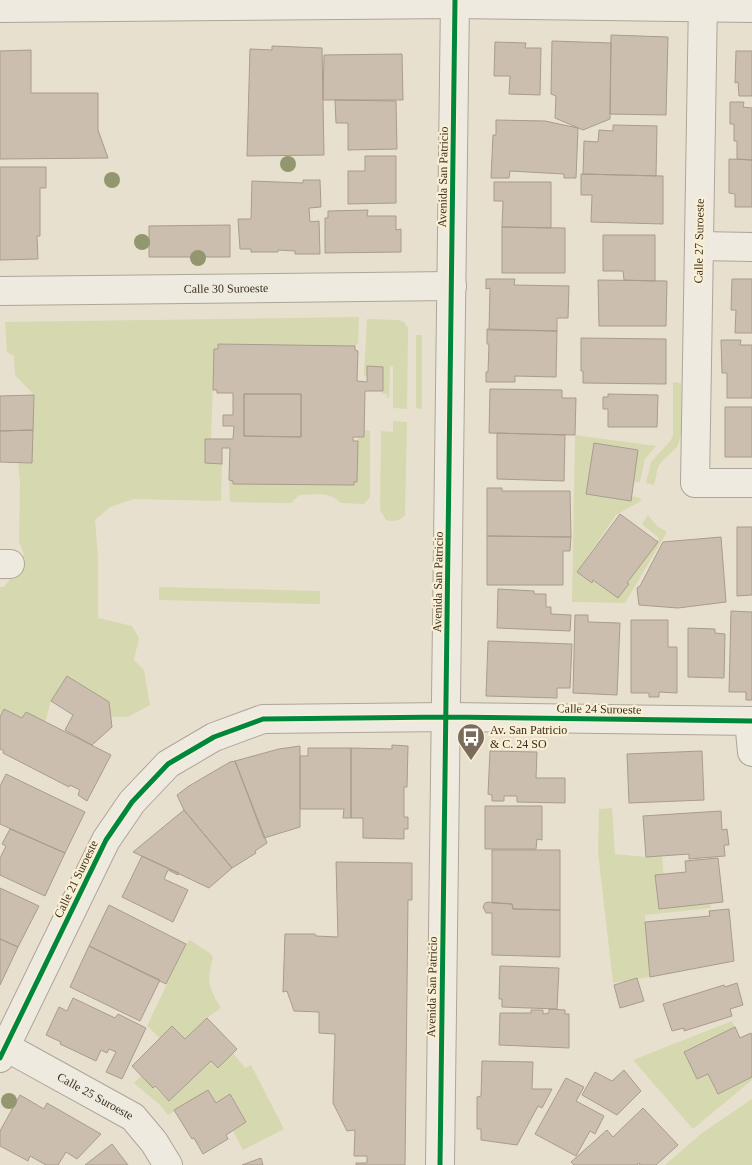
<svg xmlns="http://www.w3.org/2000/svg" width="752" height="1165" font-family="Georgia,serif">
<rect width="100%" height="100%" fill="#e8e0ce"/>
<path fill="#d6d8af" d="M359,317l-1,26 -3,3 -137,-2v5l-4,1 -3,89h-6v24l17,1 -1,37 -87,-2 -24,8 -15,13 3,35v63l34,8 7,12 -5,22 10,10 6,35 -22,12h-17l-2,-15 -42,-26 -16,25 -6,21 -19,-10 -4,6 -18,-9 -4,8v-130h4l16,-22 4,-11 -5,-12 1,-60 -2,-19 14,-1 2,-67 -19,-20 -1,-19 -7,-4 -2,-30z
M367,319l32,1 5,2 4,6 -1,81 -14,-1v-42h-3l-1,32h-2v-4h-5l1,-27 -16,-1v9l-3,1z
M416,335h6v74l-6,-1z
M673,382l8,1v52l-4,12 -15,14 -4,6 -4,18 -8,-2 5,-21 20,-22 2,-5z
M393,421l14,1 -2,93c-5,6 -12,7 -19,5l-6,-10 1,-79 12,1z
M364,430l6,1v66l-6,7 -23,-1c-13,-12 -25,-8 -42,-8l-8,8 -61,-1 -1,-22 128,2 1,-45h6z
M575,435l81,11 -11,13 -5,23h-7l5,-32 -44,-6 -8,50 44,7 1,-5 9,2 1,3 -25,14 -39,57 15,10 1,-2 25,18 11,-14 -2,-1 32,-45 -17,-14 6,-9 9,11 10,6 -42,71 -53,-1z
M159,587l161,4v13l-161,-4z
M612,808l3,46 31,3 16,-1 4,49 44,-4 1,7 -66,7 5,62 -37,6 -15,-131 1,-43z
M190,940l21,14 2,4c-7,23 -4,30 8,50l-14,10 -22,21 -13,-13 -12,12 -13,-12 39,-82z
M732,1021l3,6 -51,25 13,27 11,-5 10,20 34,-17v3l-59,49 -60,-69z
M233,1053l12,15 6,-3 33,64 -41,21 -10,-19 13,-9 -16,-28 -14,9 -8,-12 -40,24 -8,-10 -26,-22 7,-7 28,25 42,-40 7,7z
M752,1099v66h-87l37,-32z"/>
<path fill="#ccbeae" stroke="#a89c8d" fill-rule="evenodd" d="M611,35l57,2 -2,78 -56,-1z
M552,41l59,2 -1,76 -27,11 -28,-12 1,-22 -5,-2z
M495,42l31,1 -1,5h16l-1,47 -31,-1 1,-18h-16z
M272,46l50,2 2,107 -77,1 3,-107 22,1z
M31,50v43h67v37l10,28 -108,1v-108z
M736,51h16v45h-13l-1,-14 -3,1z
M402,54l1,46h-80l1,-45z
M335,100l61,1 1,48 -49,1v-27h-12z
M730,102h14l-1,5 9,1v52l-15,-1v-18h-3v-17h-4z
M496,120l49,1 33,7 -2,50h-12v-4l-54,-3 -1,7h-18l2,-43h3z
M613,125l44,1 -1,50 -73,-2 1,-33 14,1 1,-12 14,1z
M365,156h31v47l-48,1v-33h17z
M729,159l23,1v47h-17v-13l-6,-1z
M0,167h46v21h-6v48h-3l1,23 -38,1z
M581,174l82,2v48l-72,-2 1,-27h-11z
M303,180h17l1,27 -12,1 1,14 9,-1 1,33h-25v-3l-17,-1v2h-27v-3h-11l-2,-30h13l1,-38 51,2z
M494,182h57v46l-49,-1 1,-26h-9z
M368,210l-1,6h29v14l5,-1v23l-76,1v-35h3v-7z
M230,225v32h-81v-31z
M502,227l63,1v45h-63z
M603,235h52v46l-31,-1 -1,-9h-20z
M486,279h29l-1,6 55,1 -1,32h-11v13l-68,-1 1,-42 -4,1z
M732,279h20v54h-17l1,-23h-5z
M598,280l69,1 -1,45h-67z
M487,329l70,2 -1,46 -41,-1v6h-29v-10h2l1,-28h-2z
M581,338l85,1v45l-83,-1v-12h-2z
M721,340h20l-1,5h12v53h-25v-25h-5z
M218,344l137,2v4l3,1 -1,30 10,1v-16l16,1v24h-18l-1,46h-11v4h5l-1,41h-3v3l-121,-1v-3l-4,-1 1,-32h-8v16l-17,-1v-24h28l1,-13h-11v-11h10v-22h-16v-3h-4l1,-41h4zM244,394h57v43l-57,-1z
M490,389l72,1v8h14l-1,37 -86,-2z
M244,394h57v43l-57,-1z
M608,394l50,1 -1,32h-49v-18h-5v-12h5z
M34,395l-1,35 -33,1v-35z
M725,407h27v50h-27z
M33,430l-1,33 -32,-1v-31z
M497,433l68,2 -1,46 -67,-2z
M594,443l44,7 -7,51 -45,-7z
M487,488h15v3h68l1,46 -84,-1z
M620,514l38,28 -31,41 2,1 -11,14 -25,-18 -1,3 -15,-11z
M737,527h15v68l-15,1z
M487,536l84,1 -1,14h-7v34h-76z
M721,537l5,65 -48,6 -39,-3 -2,-17 3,-2 23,-44z
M498,589l36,2v3h12v13h5v7l20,1 -1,16 -73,-3z
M731,611l21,1v88h-6v-8h-17z
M575,615h13v7l32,1 -3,72 -44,-2z
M631,620h37v27h9v46l-18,-1v5h-10v-4h-18z
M688,628l27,1v4l10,1 -1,44 -36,-1z
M488,641l84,3 -2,44h-13v10l-71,-2z
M67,676l42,26 3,25 -20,18 -27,-15 8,-15 -22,-14z
M4,709l18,9 4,-6 85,43 -24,46 -9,-6 2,-5 -10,-5 -1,2 -66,-34 1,-2 -4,-2v-32z
M392,745l16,1 -1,41h-3v30h4v12h-4v10l-41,-1v-20h-12v-70l41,1z
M300,746v81l-36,11 -29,-77 44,-12z
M308,748h43v70h-8l1,-9h-44v-53h8z
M490,751l47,1 -1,26h29v25l-48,-1v-6h-13v5h-12v-6l-4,-1z
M702,751l2,49 -75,3 -2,-49z
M235,761l32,82 -12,8 1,2 -24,15 -48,-58 -7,-15 12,-9 41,-24z
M6,774l79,38 -20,41 -65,-29v-38z
M485,806h57v34l-5,-1 -1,10h-51z
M184,810l48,58 -23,20 -76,-36z
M721,811l1,19 5,-1 2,16h-5l1,11 -36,3v-5l-43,3 -3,-41z
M10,829l55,24 -20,43 -45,-21v-17l6,-12 -4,-2z
M492,850h68v60l-47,-1 -1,-5 -20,-1z
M142,856l37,17 -1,2 -10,-5 -4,9 24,11 -15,32 -51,-25z
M718,858l5,44 -64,7 -4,-34 31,-3 -1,-11z
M336,862l76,1v37h-4l-3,265h-49v-2h11v-7h-13l1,-26 -8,1 -14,-28 2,-69 -16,-1v-21l-25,-1 -7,-20 -4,1 2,-58h30l1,2 22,1z
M0,888l39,18 -21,41 -18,-8z
M488,902l24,2 1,5 47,1v47l-68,-2v-42h-6l-3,-6 2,-4z
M109,905l77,39 -20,40 -77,-38z
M729,909l5,52 -84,16 -5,-55 65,-6 -1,-5z
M0,939l18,8 -18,38z
M89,946l71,34 -20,41 -70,-34z
M500,966l59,2 -2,41 -55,-2v-8h-3z
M637,978l7,23 -24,7 -6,-23z
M737,983l6,22 -13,4 2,7 -48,15v-3l-12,3 -9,-27 61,-19 1,2z
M73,998l42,20 3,-4 28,14 -24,51 -16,-7 10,-20 -7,-3 -2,4 -6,-3 -5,11 -36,-17 1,-2 -15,-7 13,-28 8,4z
M549,1009l16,1v4h4v34l-70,-3 1,-32h31v-3h12v4l6,-1z
M207,1018l30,31 -19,19 -7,-7 -42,40 -14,-15 -2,2 -21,-22 40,-40 13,13z
M735,1027l5,11 11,-5 1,2v42l-34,17 -10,-20 -11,5 -13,-27z
M482,1061l51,1 -1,27h20l-10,19 -4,-2 -21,39 -36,-5v-11h-4v-32l4,-1z
M624,1070l17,21 -24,24 -35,-20 13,-23 17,9z
M566,1078l18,9 -8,14 28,15 -9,18 -5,-3 -14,25 -41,-22z
M208,1090l8,13 14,-9 16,28 -20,13 2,4 -25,15 -9,-16 -2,1 -18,-29z
M20,1095l24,14 3,-6 54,31 -24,25 -11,-7 -8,13h-12l-16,-9 -2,5 -28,-15v-15z
M643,1108l35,37 -22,20h-16l-1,-2 -2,2h-63l-3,-3 36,-32 6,7z
M112,1144l16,21h-43z
M261,1158l2,7h-21z"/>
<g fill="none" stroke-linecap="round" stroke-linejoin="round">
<g stroke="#ada597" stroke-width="30">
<g id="minor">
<path d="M703,0l-8,483h57"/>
<path d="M0,8l455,-4 297,4"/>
<path d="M699,246l53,1"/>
<path id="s1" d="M0,291l452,-5"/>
<path d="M0,564h10"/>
<path d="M749,721l3,31"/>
<path id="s2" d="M6,1047l127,70 21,25 14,23"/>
<path d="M0,1058l106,-218 26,-38 36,-38 46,-27 49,-18 183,-2 306,4"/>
<path d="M440,1165l15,-1165"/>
</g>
</g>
<use href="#minor" stroke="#efeae0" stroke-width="28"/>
<g stroke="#f8efd4" stroke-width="8">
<path id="cycleway" d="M0,1058l106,-218 26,-38 36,-38 46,-27 49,-18 183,-2 306,4
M440,1165l15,-1165"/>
</g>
<use href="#cycleway" stroke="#00873e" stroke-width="5"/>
</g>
<g fill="#92976f">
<circle cx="288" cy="164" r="8"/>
<circle cx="112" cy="180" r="8"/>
<circle cx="142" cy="242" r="8"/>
<circle cx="198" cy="258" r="8"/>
<circle cx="9" cy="1101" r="8"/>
</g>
<defs>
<g id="bus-pin" transform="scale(1.4375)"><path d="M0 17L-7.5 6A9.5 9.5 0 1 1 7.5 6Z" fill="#796c5b" stroke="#f8efd4"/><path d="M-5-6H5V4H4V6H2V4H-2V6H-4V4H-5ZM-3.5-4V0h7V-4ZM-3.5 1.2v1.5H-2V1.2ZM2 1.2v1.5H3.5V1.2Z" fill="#fff"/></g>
</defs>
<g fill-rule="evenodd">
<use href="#bus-pin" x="471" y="737"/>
</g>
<g text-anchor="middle" stroke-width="4.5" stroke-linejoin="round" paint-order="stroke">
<g font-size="12" fill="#3d2e1d" stroke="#f8efd4">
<text transform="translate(443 177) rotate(-89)" y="4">Avenida San Patricio</text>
<text transform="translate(699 241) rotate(-89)" y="4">Calle 27 Suroeste</text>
<text dy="4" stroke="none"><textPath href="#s1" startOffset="226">Calle 30 Suroeste</textPath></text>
<text transform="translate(438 582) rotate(-89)" y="4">Avenida San Patricio</text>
<text transform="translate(599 709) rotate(1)" y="4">Calle 24 Suroeste</text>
<text transform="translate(76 879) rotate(-64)" y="4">Calle 21 Suroeste</text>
<text transform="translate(432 987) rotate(-89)" y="4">Avenida San Patricio</text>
<text dy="4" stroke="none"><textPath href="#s2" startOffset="102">Calle 25 Suroeste</textPath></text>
</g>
<g font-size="12" fill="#3d2e1d" stroke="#f8efd4" text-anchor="start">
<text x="490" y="734">Av. San Patricio<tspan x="490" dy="14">&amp; C. 24 SO</tspan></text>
</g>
</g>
</svg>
